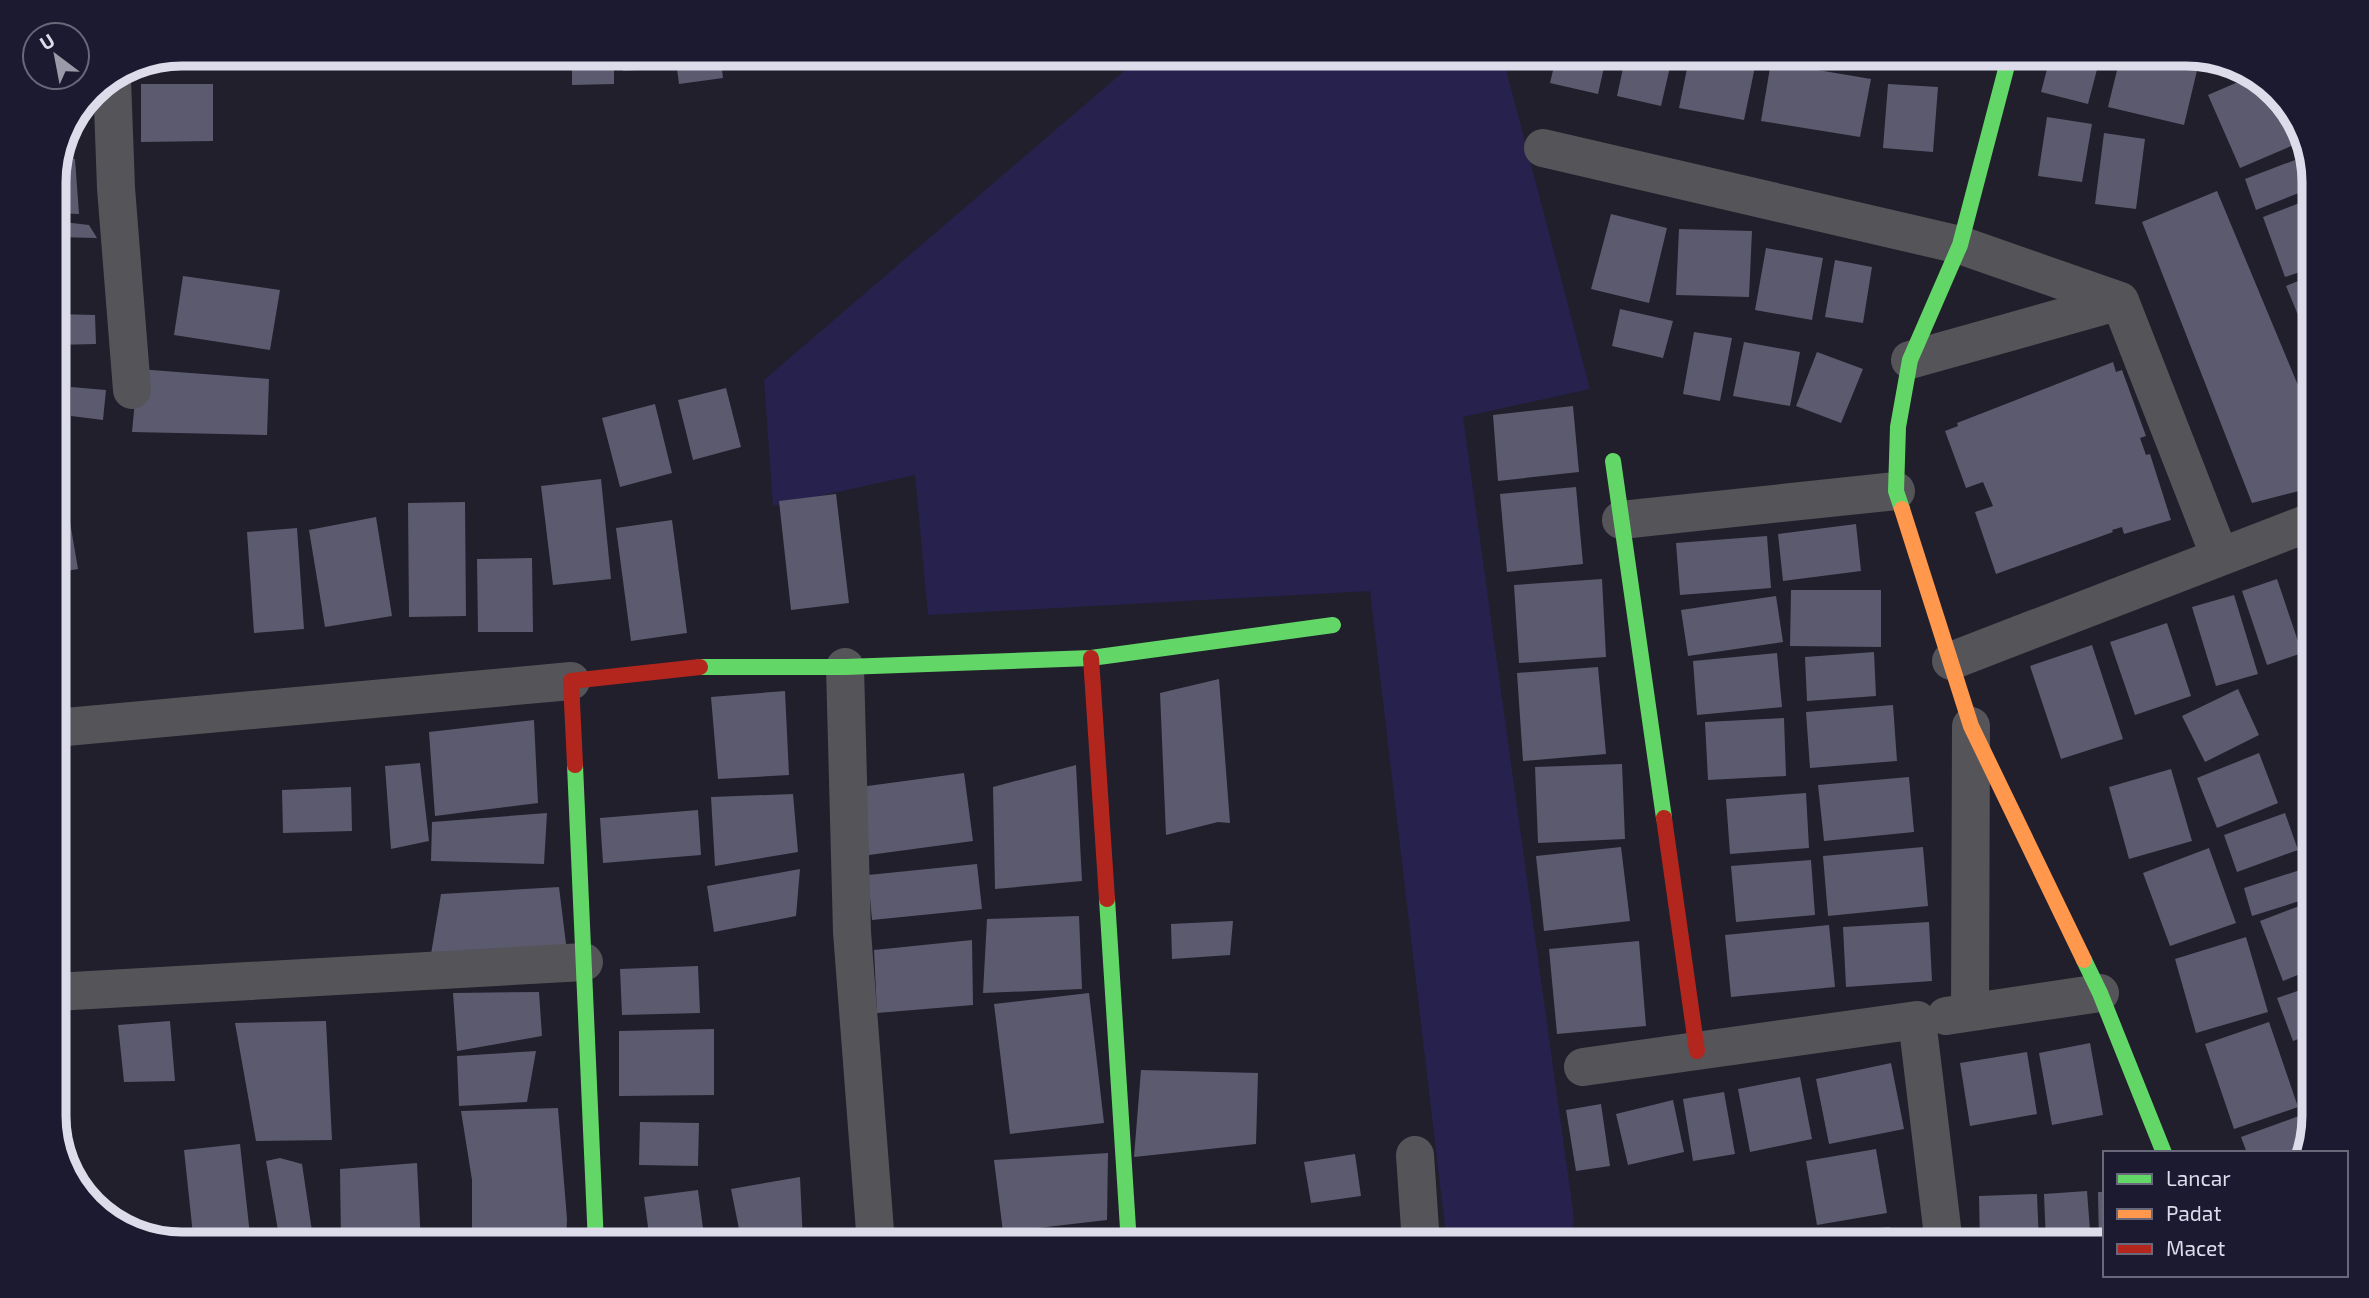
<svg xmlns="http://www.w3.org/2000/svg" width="2369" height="1298" font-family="'Exo 2',sans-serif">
<rect width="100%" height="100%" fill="#201f2b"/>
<path fill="#27214d" d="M1144,54h358l88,335 -127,28 111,801 -4,26h-123l-77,-653 -442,24 -13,-140 -142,31 -9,-126z"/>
<path fill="#5c5a6f" d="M183,54h96l-1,13 -116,-8z
M572,54h42v30l-42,1z
M622,54h37l1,15 -37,2z
M675,54h45l3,24 -44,6z
M727,54h44v4l-44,2z
M783,54h48v5l-48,2z
M1557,54h50l-9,40 -48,-11z
M1626,54h47l-12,52 -44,-10z
M1690,54h54l13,3 -13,63 -65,-12z
M1814,54h60l-3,14 -58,-9z
M1885,54h50l-1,13 -50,-5z
M2051,54h50l-13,50 -47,-12z
M2121,54h65l14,4 -16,67 -76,-18z
M1771,62l100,17 -11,58 -99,-16z
M2252,76l41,36 10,29 -63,27 -32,-73z
M141,84h72v57l-72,1z
M1888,84l50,3 -5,65 -50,-4z
M2047,117l45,7 -10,58 -44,-6z
M2104,133l41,6 -9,70 -41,-5z
M2308,155l6,20v12l-58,23 -11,-31z
M63,156l12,3 4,55 -24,-1v-38z
M2217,191l98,235v61l-63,16 -110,-281z
M2315,197v70l-30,10 -22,-60z
M1611,214l56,14 -18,75 -58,-14z
M55,221l34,4 8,13 -42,-1z
M1679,229l73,2 -3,66 -73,-2z
M1766,248l57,10 -11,62 -57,-10z
M1835,260l37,7 -9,56 -38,-6z
M2315,274v35l-17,6 -12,-29z
M183,276l97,14 -10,60 -96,-15z
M1620,309l53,12 -10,37 -51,-12z
M55,314l40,1 1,29 -41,1z
M2315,321v40h-1l-13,-35z
M1694,332l38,6 -12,63 -37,-7z
M1744,342l56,10 -10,54 -57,-10z
M1817,352l46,17 -22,54 -45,-17z
M2113,362l3,10 6,-2 24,66 -6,2 6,17 4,-1 21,66 -47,14 -2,-7 -10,3 1,2 -117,42 -21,-62 18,-6 -10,-24 -17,6 -21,-57 13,-5 -1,-3z
M138,369l131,10 -2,56 -135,-3z
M71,387l35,3 -3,30 -32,-4z
M726,388l15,59 -48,13 -15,-60z
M655,404l17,69 -52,14 -18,-69z
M1573,406l6,66 -81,9 -5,-66z
M601,479l10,100 -58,6 -12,-99z
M1576,487l7,77 -76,8 -7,-78z
M836,494l13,109 -58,7 -12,-109z
M465,502l1,114 -57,1 -1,-114z
M376,517l16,99 -67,11 -16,-97z
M672,520l15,113 -56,8 -15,-113z
M70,522l8,47 -23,4v-48z
M1856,524l5,47 -78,10 -5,-47z
M297,528l7,101 -50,4 -7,-101z
M1767,536l4,52 -91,7 -4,-52z
M532,558l1,74h-55l-1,-73z
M1602,579l4,78 -87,6 -5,-78z
M2277,579l25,74 -35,12 -25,-74z
M1791,590h90v57l-91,-1z
M2234,595l24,79 -42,12 -24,-79z
M1776,596l7,46 -95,14 -7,-46z
M2167,623l24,73 -56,19 -25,-73z
M2092,645l31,94 -62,20 -31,-93z
M1874,652l2,44 -69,5 -2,-44z
M1777,653l5,54 -85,8 -4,-54z
M1598,667l8,87 -83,7 -6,-88z
M1219,679l11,144 -12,-1 -52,13 -6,-142z
M2238,689l21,46 -54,27 -23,-46z
M785,691l4,84 -71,4 -7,-82z
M1893,705l4,56 -87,7 -4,-56z
M1784,718l2,58 -78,4 -3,-58z
M534,720l4,83 -103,13 -6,-84z
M2259,753l19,50 -61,25 -20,-50z
M420,763l9,78 -38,8 -6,-83z
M1622,764l3,75 -87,4 -3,-76z
M1076,765l6,116 -87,8 -2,-102z
M2171,769l21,72 -63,18 -20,-72z
M964,773l9,68 -104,14 -9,-68z
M1909,777l5,55 -90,9 -6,-56z
M351,787l1,44 -69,2 -1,-43z
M1806,793l3,55 -79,6 -4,-55z
M793,794l5,58 -83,14 -4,-69z
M698,810l3,45 -98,8 -3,-45z
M547,813l-3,51 -113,-3 1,-39z
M2285,813l13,37 -61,22 -13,-37z
M1621,847l9,74 -86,10 -8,-75z
M1923,847l5,59 -100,10 -5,-60z
M2209,848l27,75 -66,23 -27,-73z
M1811,860l4,55 -79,7 -5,-56z
M977,864l5,45 -110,11 -4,-45z
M800,869l-4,47 -82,16 -7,-46z
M2300,870l9,28 -57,18 -8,-28z
M559,887l8,65 -137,8 11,-66z
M2315,900v68l-32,13 -23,-60z
M1079,916l3,73 -99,4 4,-74z
M1233,921l-3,34 -58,4 -1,-35z
M1929,922l3,59 -86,6 -3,-60z
M1829,925l6,62 -104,10 -6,-62z
M2246,937l22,75 -72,21 -21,-74z
M972,940l1,65 -96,8 -3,-63z
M1639,941l7,85 -89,8 -8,-85z
M698,966l2,47 -78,2 -2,-46z
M2315,985v48l-22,8 -16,-43z
M539,992l3,44 -85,15 -4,-58z
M1089,993l15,130 -94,11 -16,-130z
M170,1021l5,60 -51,1 -6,-57z
M326,1021l6,119 -76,1 -21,-118z
M2269,1022l29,85 -64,22 -29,-85z
M714,1029v66l-95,1v-65z
M2315,1041v40h-1l-11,-37z
M2090,1043l13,72 -51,10 -13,-72z
M536,1051l-9,51 -68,4 -2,-50z
M2027,1052l10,62 -67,12 -10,-63z
M1891,1063l13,66 -75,15 -13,-65z
M1141,1070l117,3 -2,71 -122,13z
M1800,1077l12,62 -62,13 -12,-63z
M1724,1092l11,62 -42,7 -10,-62z
M1673,1100l11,52 -56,13 -12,-51z
M1601,1104l9,62 -34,5 -10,-61z
M558,1108l9,111 -1,25h-94v-64l-11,-69z
M2299,1116l9,26 -2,11h-59l-6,-16z
M640,1122l59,1 -1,43 -59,-1z
M240,1144l11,100h-57l-10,-94z
M1876,1149l11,64 -70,12 -11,-64z
M1108,1153l-1,67 -104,12 -9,-72z
M1355,1154l6,42 -50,7 -7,-41z
M280,1158l22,6 11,74 -33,4 -14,-81z
M417,1163l4,81h-80l-1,-75z
M800,1177l3,65 -61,2 -11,-55z
M698,1190l6,46 -54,6 -6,-45z
M2087,1191l4,53h-45l-2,-50z
M2098,1192h7v52h-6z
M2037,1194l2,50h-59l-1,-48z
M1890,1227l1,17h-71l-1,-11z"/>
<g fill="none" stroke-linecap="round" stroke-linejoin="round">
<path stroke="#545459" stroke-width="38" d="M112,79l4,109 16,202
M1543,148l417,97 160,56
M1910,360l210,-59 100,256
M1621,520l275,-29
M1951,661l355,-137
M845,667l7,265 24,312
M55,728l516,-47
M55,992l529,-30
M1970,1012l1,-286
M1946,1016l154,-23
M1583,1067l334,-47 27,224
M1415,1155l6,89"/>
<path stroke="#63d668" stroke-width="16" d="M1613,461l51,357
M1902,509l-6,-18 2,-64 12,-67 50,-115 50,-191
M700,667h145l246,-9 242,-33
M575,765l21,479
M1107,899l22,345
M2084,960l16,33 64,160"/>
<path stroke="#ff974d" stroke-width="16" d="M1902,509l69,217 113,234"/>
<path stroke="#b3261e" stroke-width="16" d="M1091,658l16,241
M575,765l-4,-84 129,-14
M1664,818l33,233"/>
</g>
<path d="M0 0H2369V1298H0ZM182 66H2186A116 116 0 0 1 2302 182V1116A116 116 0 0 1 2186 1232H182A116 116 0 0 1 66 1116V182A116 116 0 0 1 182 66Z" fill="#1c1a30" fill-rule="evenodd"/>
<path fill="none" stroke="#dcdceb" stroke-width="9" d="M182 66H2186A116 116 0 0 1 2302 182V1116A116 116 0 0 1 2186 1232H182A116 116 0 0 1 66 1116V182A116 116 0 0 1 182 66Z"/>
<rect x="2103" y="1151" width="245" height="126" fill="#1c1a30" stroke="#69687b" stroke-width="2"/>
<rect x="2117" y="1174" width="35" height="10" fill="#63d668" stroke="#69687b" stroke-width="2"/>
<text x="2166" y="1186" font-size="21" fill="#dcdceb">Lancar</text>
<rect x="2117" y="1209" width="35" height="10" fill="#ff974d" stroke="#69687b" stroke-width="2"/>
<text x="2166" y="1221" font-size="21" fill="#dcdceb">Padat</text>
<rect x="2117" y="1244" width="35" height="10" fill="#b3261e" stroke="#69687b" stroke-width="2"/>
<text x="2166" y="1256" font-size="21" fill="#dcdceb">Macet</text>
<g transform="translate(56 56) rotate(328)"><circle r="33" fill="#1c1a30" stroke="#69687b" stroke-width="2"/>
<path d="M0-5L12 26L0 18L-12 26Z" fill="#9a9aa8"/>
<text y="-10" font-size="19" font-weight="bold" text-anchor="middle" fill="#dcdceb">U</text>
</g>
</svg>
